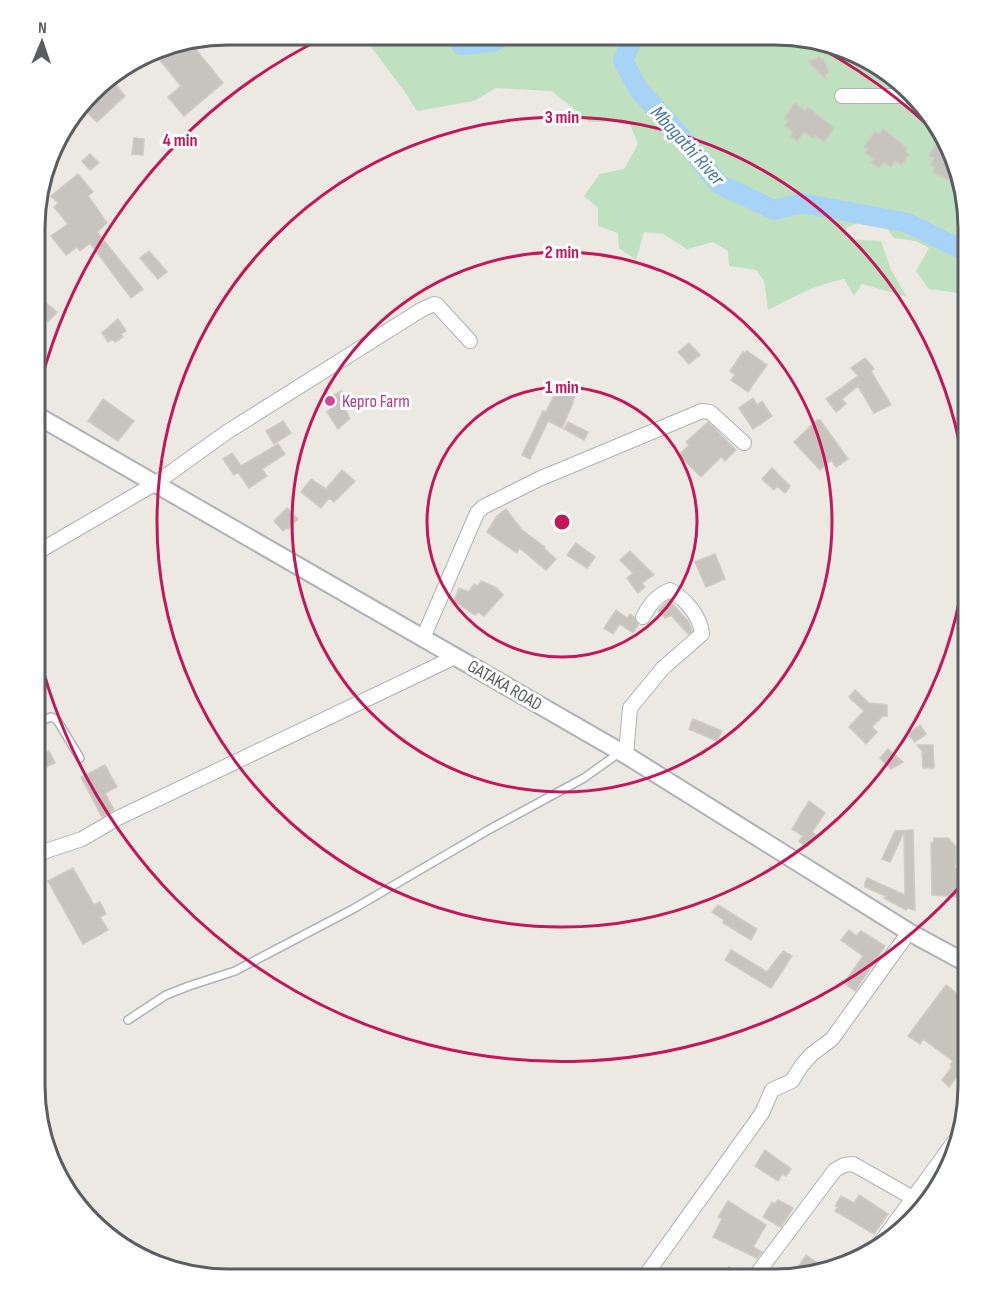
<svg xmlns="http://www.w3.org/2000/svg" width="1003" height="1314" font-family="'Sofia Sans Condensed',sans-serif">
<rect width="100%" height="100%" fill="#ebe9e2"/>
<path fill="#c0e1c0" d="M358,35l443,1 92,38 55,68 20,85v72l-2,-5 -37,-5 -13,-18 13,-23 -13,-7 -22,-3 -22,-30 -14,15 -12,5 1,11 34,2 10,29 16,27 -45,-13 -8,12 -10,-17c-27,5 -51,18 -76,31l-4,-29 -8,-11 -27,-4 -1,-15 -15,-9 -26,7 -24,-15 -19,-2 -8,28 -17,-12 -1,-15 -20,-7v-18l-14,-12 16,-22 24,-5 14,-25 -9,-22h-40l-37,-31 -56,-3 -22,13 -57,10 -12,-19 -40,-53z"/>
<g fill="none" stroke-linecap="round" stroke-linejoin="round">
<path stroke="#a7d3f6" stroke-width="20" d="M459,35l2,10 33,-3 7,-7
M634,36l-11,25 16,29 39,43 41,51 55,26 28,-7 106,20 60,30"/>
</g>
<path fill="#c7c4be" stroke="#cfcbc1" stroke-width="1.5" d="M189,41l34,42 -39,33 -16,-19 13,-11 -28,-34 12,-7z
M820,57l1,3 2,-1 6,13 -4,2 2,6 -19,-19z
M115,84l10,12 -28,26 -11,-11z
M795,103l10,8 3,-4 26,21 -10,14 -10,-7 -1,3 -9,-6 -7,9 -7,-5 3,-4 -8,-6 3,-5 -4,-3z
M883,129l24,19 -2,3 4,3 -7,11 -7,-4 -4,6 -7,-5 -5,6 -8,-5 3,-4 -9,-6 3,-4 -4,-2 11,-16 5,3z
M134,138l10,1 -1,16 -11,-1z
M934,146l17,8 4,18 -4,9 -18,-8 2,-6 -4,-2 3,-7 -5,-2z
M90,154l9,9 -9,7 -8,-9z
M78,174l15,18 -5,4 19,27 -10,9 46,57 -12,9 -41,-55 -10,8 -3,-4 -11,8 -15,-19 17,-12 -14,-17 4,-4 -7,-7z
M149,251l18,21 -9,7 -18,-21z
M45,302l12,10 -9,10 -11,-10z
M118,319l8,12 -5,3 2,3 -8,5 -2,-3 -5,3 -6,-9z
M689,343l11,12 -11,9 -11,-12z
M747,351l20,14 -19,27 -17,-12 4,-5 -5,-4 13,-19 2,1z
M865,358l9,11 -3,2 20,34 -17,8 -16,-27 -16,13 4,5 -10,8 -10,-13 32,-23 -7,-8z
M558,387l17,9 -3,7h1l-11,25 -14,-7 -18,38 -8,-4 21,-44 3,1z
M341,391l7,11 -5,4 7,12 -12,11 -11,-17 7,-6 -5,-8z
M753,398l4,7 5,-4 10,15 -19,13 -14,-21z
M103,399l31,22 -16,20 -30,-20z
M817,420h3l28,39 -12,8 -5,-7 -11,10 -26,-28z
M283,421l8,12 -17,11 -8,-13z
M568,422l20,10 -4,8 -20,-11z
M708,422l28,28 -11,11 -4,-4 -20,20 -22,-22 10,-10 -3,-3z
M278,444l7,10 -23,15 5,7 -18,12 -11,-16 -4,3 -11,-16 9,-6 9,13z
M772,468l18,18 -5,7 -8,-7 -3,4 -12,-11z
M342,470l13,11 -21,21 -5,-4 -8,10 -20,-16 10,-13 15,10z
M287,508l11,11 -10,10 -2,-1 -3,3 -9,-10z
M506,509l16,21 23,17 -1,1 12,11 -10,11 -24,-20 -3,-1 -2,4 -30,-21 10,-16z
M576,543l19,14 -8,11 -20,-13z
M630,551l24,24 -12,8 3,4 -7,6 -11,-15 6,-5 -13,-13z
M715,554l10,25 -19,8 -11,-25z
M481,581l16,7 6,7 -19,21 -6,-4 -3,3 -21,-14 5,-13 10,4 5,-8 4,2z
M669,600l19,21 4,10 -4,3 -17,-19 -6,3 -7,-8z
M616,610l11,8 3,-4 4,3 4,8 -5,8 -12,-8h-2l-6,9 -9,-6z
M855,690l14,13 18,2v11h-4l-11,11 5,5 -11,12 -17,-17 15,-16 -15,-14z
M693,719l29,12 -5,10 -28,-12z
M920,725l6,9 -11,8 -7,-8z
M917,745h16l1,23h-11l-1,-15h2z
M888,749l15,13 -12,7 -11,-11z
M49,751l6,12 -16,7 -4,-8v-6z
M105,765l12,22 -12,6 9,17 -12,7 -21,-40z
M809,801l16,12 -13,19 4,3 -9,12 -8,-6 4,-5 -11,-7z
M913,830l2,80 -8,-2 -1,2 -22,-12 2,-2 -21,-9v-4l2,-5 38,17 -1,-63 -14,30 -8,-3 13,-28z
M934,838h14l8,9 -1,21 9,1 -4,28 -28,-2 -1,-52h2z
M73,868l21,37 6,-3 6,12 -6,3 8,13 -25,14 -35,-63z
M718,905l39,24 -6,11 -28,-17 1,-3 -12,-8z
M849,930l7,6 5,-5 24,15 -30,45 -11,-8 19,-27 -22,-16z
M731,950l36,22 16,-21 9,5 -21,32 -46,-28z
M946,985l22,17v59l-19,26 -7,-7 10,-13 -2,-2 3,-4 -30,-22 -3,5 -12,-8z
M765,1150l26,19 -5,7 -4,-2 -4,7 -23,-15z
M859,1195l29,19 -14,20 -39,-23 3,-4 -3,-1 6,-10 13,7z
M778,1200l15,8 -12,19 -18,-10 9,-15 3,2z
M728,1201l38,24 -13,22 9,5 -5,6 -44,-21 9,-18 -4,-2z
M806,1255l19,13 -31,7 5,-9z
M729,1267l7,4 2,-3 8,4 -2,7h-22z"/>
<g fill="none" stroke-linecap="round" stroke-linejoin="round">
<g stroke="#afb2b6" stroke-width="10">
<path id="service" d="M35,723l16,-6 6,3 23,38
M128,1020l38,-25 23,-9 46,-15 118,-62 137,-80 94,-51 35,-25"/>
</g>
<g stroke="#afb2b6" stroke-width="16">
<path id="minor" d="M842,96h69
M36,553l120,-70 71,-51 194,-122 13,-6 3,1 33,36
M423,638l54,-125 6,-6 56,-28 163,-68 8,1 34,31
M626,755l4,-47 33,-40 39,-34c-2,-19 -17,-35 -32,-44 -14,6 -20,14 -27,27
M35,857l11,-6 36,-12 36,-21 337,-161
M881,1242l73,-100
M645,1276l117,-163 10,-23 20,-9 10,-16 10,-11 20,-15 77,-107
M753,1279l82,-109 9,-5 9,-1 60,34"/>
</g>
<g stroke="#afb2b6" stroke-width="20">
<path id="tertiary" d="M36,415l590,340 283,177 59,32"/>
</g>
<use href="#service" stroke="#fff" stroke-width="7"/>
<use href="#minor" stroke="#fff" stroke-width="14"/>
<use href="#tertiary" stroke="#fff" stroke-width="16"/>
</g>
<g fill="none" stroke="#c2185b" stroke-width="3">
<circle cx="562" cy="522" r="135"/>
<circle cx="562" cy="522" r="270"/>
<circle cx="562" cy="522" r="405"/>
<path d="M966 880A540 540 0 0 1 36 643M36 401A540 540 0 0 1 325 37M799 37A540 540 0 0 1 947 144"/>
</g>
<circle fill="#d1479c" stroke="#fff" stroke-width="2" cx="330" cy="401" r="6"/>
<g text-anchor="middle" stroke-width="6" stroke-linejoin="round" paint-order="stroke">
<g font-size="18" fill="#b23c85" stroke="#fff" text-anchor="start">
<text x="342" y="407">Kepro Farm</text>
</g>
<g font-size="18" fill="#5a5d61" stroke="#fff">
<text transform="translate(505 685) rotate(30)" y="6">GATAKA ROAD</text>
</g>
<g font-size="20" font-style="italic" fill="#4775a6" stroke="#fff">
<text transform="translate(688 145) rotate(48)" y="7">Mbagathi River</text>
</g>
</g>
<path d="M0 0H1003V1314H0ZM228 45H775A183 183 0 0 1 958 228V1086A183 183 0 0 1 775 1269H228A183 183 0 0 1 45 1086V228A183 183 0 0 1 228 45Z" fill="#fff" fill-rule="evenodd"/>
<path fill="none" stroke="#5a5d61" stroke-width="3" d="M228 45H775A183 183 0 0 1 958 228V1086A183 183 0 0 1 775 1269H228A183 183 0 0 1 45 1086V228A183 183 0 0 1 228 45Z"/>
<circle cx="562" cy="522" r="9" fill="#c2185b" stroke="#fff" stroke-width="3"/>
<g font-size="18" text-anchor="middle" font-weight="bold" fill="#c2185b" stroke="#fff" stroke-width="6" stroke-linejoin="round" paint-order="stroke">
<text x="562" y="123">3 min</text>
<text x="180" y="146">4 min</text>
<text x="562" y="258">2 min</text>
<text x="562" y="393">1 min</text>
</g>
<g transform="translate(42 42) rotate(2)" stroke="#ffffff" stroke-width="4.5" paint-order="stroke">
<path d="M0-4.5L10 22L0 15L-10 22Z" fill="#5a5d61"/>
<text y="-9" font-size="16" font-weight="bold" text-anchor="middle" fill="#5a5d61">N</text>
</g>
</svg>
